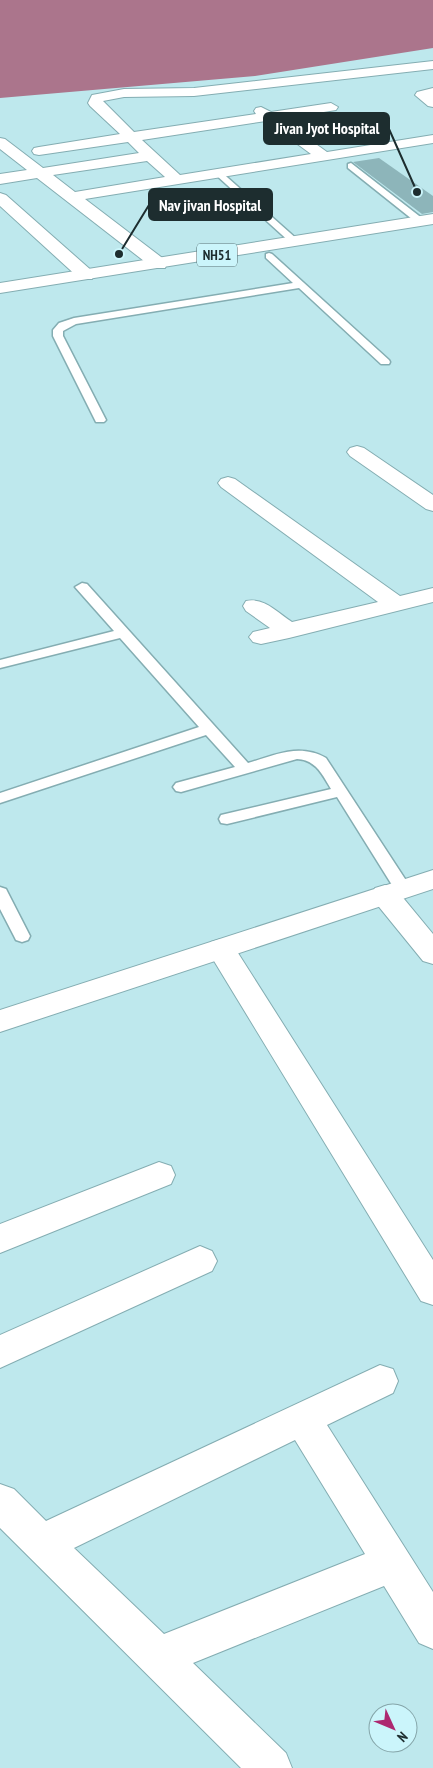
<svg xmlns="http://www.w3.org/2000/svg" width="433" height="1768" font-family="'PT Sans Narrow',sans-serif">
<rect width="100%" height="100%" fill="#bee8ed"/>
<path fill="#ab758c" d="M0,0h433v48l-178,28 -255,22z"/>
<path fill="#8db5ba" d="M379,158l54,38v16l-11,2 -69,-52z"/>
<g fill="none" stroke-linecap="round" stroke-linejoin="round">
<g stroke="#84adb2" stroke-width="3">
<path id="lane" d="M351,163l72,56v4h-6l-69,-55v-4z
M219,170l79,70v4h-6l-76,-69 -1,-2z
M269,253l3,1 117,106 1,2 -1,2h-8l-82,-76 -223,36 -13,7v5l43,84 -2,2h-8l-43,-86v-6l6,-7 15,-5 219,-35 -27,-25v-4z
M82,583l5,1 161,179c28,-8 51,-20 78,-5l83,127 2,4 -2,4 -6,2 -6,-2 -60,-96 -110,27 -6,-1 -2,-4 2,-4 110,-26c-9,-15 -15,-29 -34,-30l-116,33 -5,-1 -3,-4 3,-4 59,-16 -29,-32 -206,68v-10l199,-66 -79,-89 -120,30v-8l114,-29 -39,-44z
M0,887l6,2 2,4 22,43 -2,4 -6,2 -6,-2 -2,-4 -14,-27z"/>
</g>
<g stroke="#84adb2" stroke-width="2">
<path id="street" d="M433,61v8l-239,27 -70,1 -21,4 31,31 122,-18 -2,-3 2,-3 5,-1 10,5 60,-9 7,4 -2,3 -55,9 46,33 106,-17v8l-348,56 80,61 2,4 -2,4h-12l-116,-90 -37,6v-10l27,-4 -27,-21v-11l5,1 38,29 96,-15 -11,-11 -89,13 -5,-1 -2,-3 2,-3 5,-1 81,-13 -30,-28 -2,-3 4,-8 32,-6 70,-1zM266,121l45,33 -131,21 -38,-35zM147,161l18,16 -90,15 -22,-17z
M433,88v19l-5,-1 -13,-11 2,-3z
M0,193l6,2 86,76 2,4 -2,4h-12l-80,-73z
M357,446l7,2 69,47v16l-7,-2 -76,-53 -3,-4 3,-4z
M228,477l7,2 165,117 33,-8v14l-144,36 -28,6 -8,-2 -4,-5 4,-5 17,-4 -24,-17 -3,-5 3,-5c18,-4 32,12 46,21l86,-20 -157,-115 -3,-4 3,-4z
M385,885l10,3 38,46v30l-10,-3 -48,-59 -4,-7 4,-7z
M221,939l10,3 202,318v45l-12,-4 -210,-345 -4,-7 4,-7z
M159,1162l12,4 4,9 -4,9 -171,69v-29z
M200,1246l12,5 5,10 -5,10 -212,97v-33z
M380,1365l13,4 5,12 -5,12 -66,32 106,167v57l-14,-6 -35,-57 -191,77 93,90 6,15h-51l-241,-240v-44l14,5 32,32zM295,1440l70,114 -201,80 -90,-86z"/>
</g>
<g stroke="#84adb2" stroke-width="2">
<path id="secondary" d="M433,870v19l-433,143v-22z"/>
</g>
<g stroke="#84adb2" stroke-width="2">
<path id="highway" d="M433,214v10l-433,69v-10z"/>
</g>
<use href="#lane" fill="#fff" fill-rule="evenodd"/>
<use href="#street" fill="#fff" fill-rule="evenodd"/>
<use href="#secondary" fill="#fff" fill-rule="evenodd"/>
<use href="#highway" fill="#fff" fill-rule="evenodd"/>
</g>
<g text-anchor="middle" stroke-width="5" stroke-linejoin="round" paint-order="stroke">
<rect fill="#cbf5fb" stroke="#51696c" stroke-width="1" x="197" y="243.5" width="40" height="23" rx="4"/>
<g font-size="14" font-weight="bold" fill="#1d2d2f">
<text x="217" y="260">NH51</text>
</g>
</g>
<path fill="none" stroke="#1d2d2f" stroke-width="2" d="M417 192L389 129M119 254L149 205"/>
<g fill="#1d2d2f" stroke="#cbf5fb" stroke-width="2">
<circle cx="417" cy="192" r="5"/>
<circle cx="119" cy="254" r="5"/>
</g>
<g fill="#1d2d2f" stroke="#1d2d2f" stroke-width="2">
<rect x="264" y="113" width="125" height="31" rx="5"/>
<rect x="149" y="189" width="123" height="31" rx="5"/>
</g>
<g font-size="16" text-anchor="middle" font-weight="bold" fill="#fff">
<text x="327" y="134">Jivan Jyot Hospital</text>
<text x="210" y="211">Nav jivan Hospital</text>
</g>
<g transform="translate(393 1728) rotate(134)"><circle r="24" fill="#cbf5fb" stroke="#85a5a9"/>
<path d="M0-4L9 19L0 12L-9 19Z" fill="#ad2870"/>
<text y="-8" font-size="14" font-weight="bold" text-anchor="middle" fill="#1d2d2f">N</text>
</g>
</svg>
